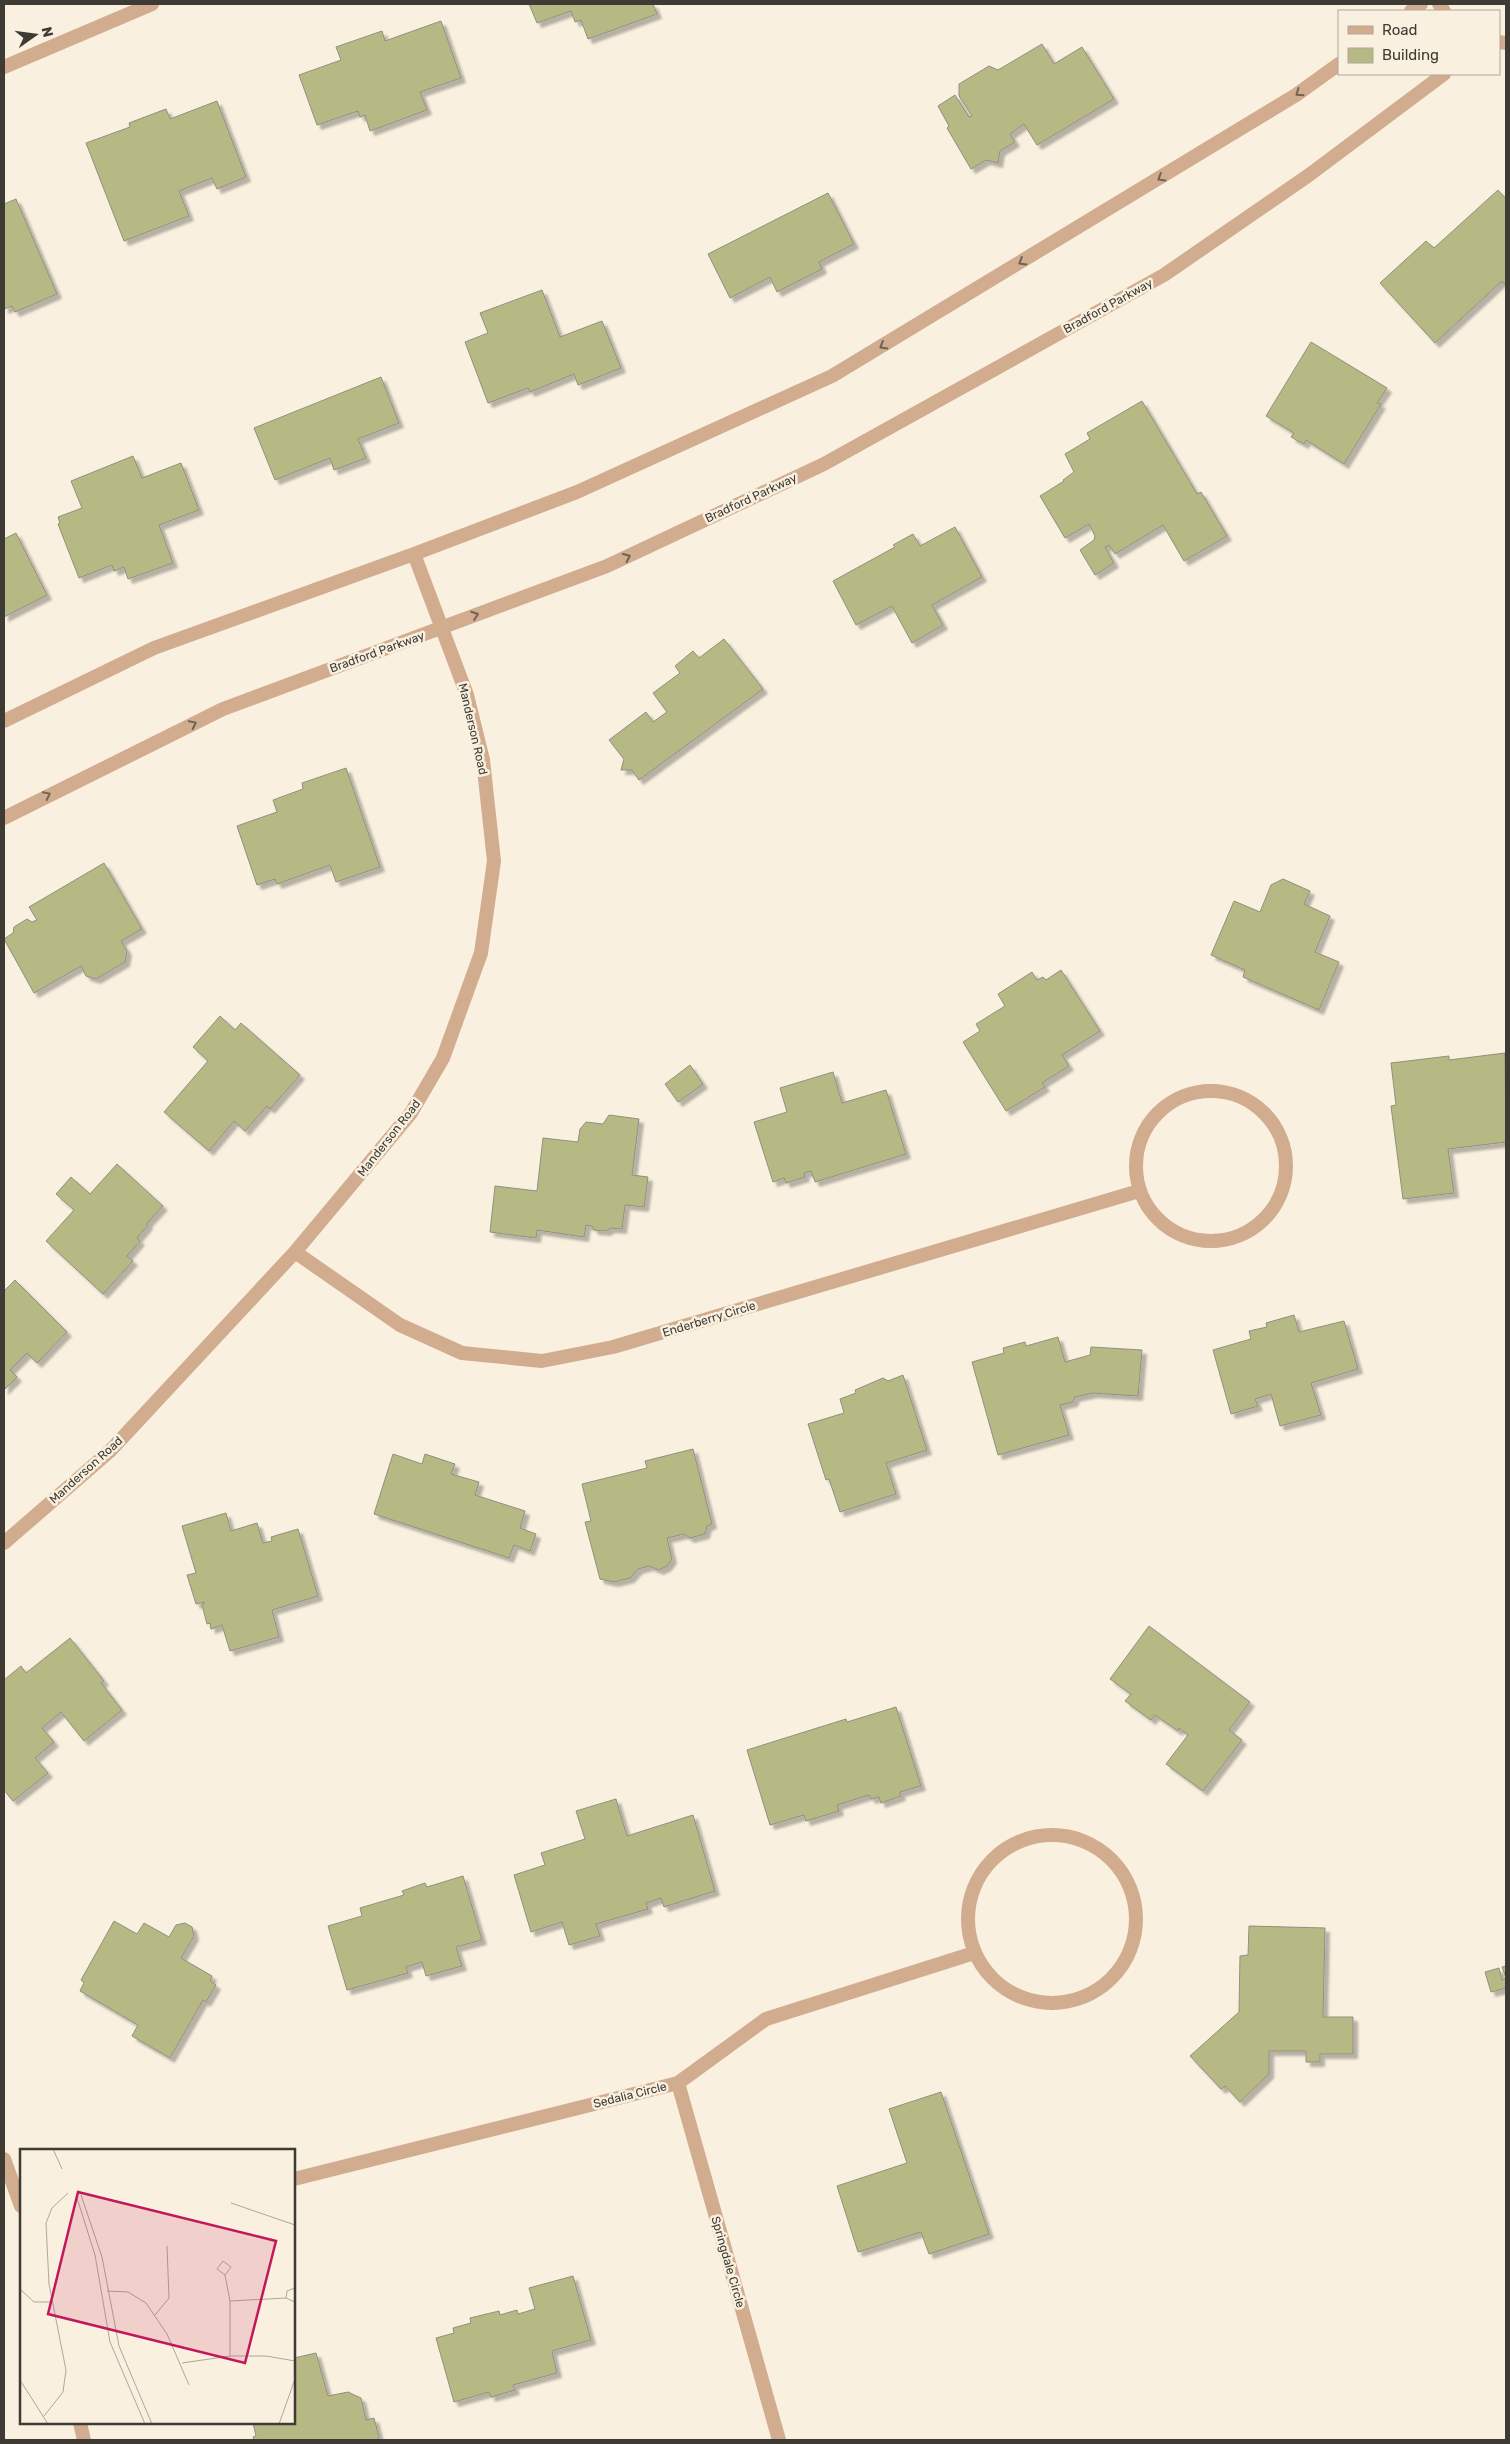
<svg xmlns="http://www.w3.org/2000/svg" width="1510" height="2444" font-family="Rubik,sans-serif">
<defs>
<filter id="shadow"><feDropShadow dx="4.5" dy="4.5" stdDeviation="1" flood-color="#0004"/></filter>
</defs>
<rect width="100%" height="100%" fill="#f9f0df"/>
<path fill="#b7b985" stroke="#8f907f" filter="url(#shadow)" d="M529,4h124l4,10 -69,25 -7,-19 -6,2 -4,-11 -34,12z
M441,21l20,57 -41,14 7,18 -57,21 -5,-16 -5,2 -2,-6 -41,14 -18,-50 42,-15 -5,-13 46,-16 3,10z
M1042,44l12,20 28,-17 32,52 -77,46 -13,-21 -14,10 5,8 -15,9 -2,12 -12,-3 -15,9 -24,-41 2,-2 -11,-20 17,-11 14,22 3,-1 -13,-20v-12l30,-18 9,4z
M217,101l29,76 -29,12 -5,-11 -33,13 10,25 -65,25 -38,-98 44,-16 -1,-4 37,-14 4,10z
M1498,190l8,9v86l-4,-4 -67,62 -55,-60 46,-42 8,7z
M828,193l26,51 -35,18 3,7 -45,23 -7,-15 -40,21 -22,-44z
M16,199l41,95 -42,18 -3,-6 -8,3v-105z
M542,290l18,47 42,-16 19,47 -43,17 -4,-11 -44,18 -2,-4 -40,15 -23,-61 23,-9 -8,-20z
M1311,342l76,46 -10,15 4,1 -37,60 -38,-24 -2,4 -13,-7 3,-4 -28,-17z
M381,377l18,46 -41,16 8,19 -32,12 -4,-12 -55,22 -21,-52z
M1142,401l55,93 4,-2 26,44 -43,25 -21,-36 -48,29 -6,-9 -4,2 9,16 -19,12 -15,-25 14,-10 1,-4 -6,-12 -24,14 -25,-42 24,-15 -1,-1 11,-8 -9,-18 25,-15 -3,-6z
M133,456l9,22 39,-15 18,47 -40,15 14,38 -45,16 -4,-12 -10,4 -2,-6 -33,13 -21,-54 2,-1 -2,-6 24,-9 -11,-27z
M955,527l27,50 -50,28 11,20 -31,18 -20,-37 -36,19 -23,-44 62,-34 -2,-2 20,-11 7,12z
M16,533l31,62 -43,22v-78z
M724,639l39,50 -124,91 -7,-10h-11l3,-11 -15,-19 37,-28 7,10 14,-10 -14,-19 27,-20 -5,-7 18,-15 6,7z
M346,768l34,99 -44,15 -6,-17 -53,19 -2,-5 -18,6 -20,-59 40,-14 -4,-12 30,-11 -1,-6z
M104,863l38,66 -21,12 6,10 -2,11 -29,17 -10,-3 -5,-10 -47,27 -30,-54 9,-6 1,-6 13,-8 5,3 5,-2 -8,-13z
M1283,879l27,12 -6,13 26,12 -15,36 24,10 -20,48 -76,-33 2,-7 -34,-15 23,-54 26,11 11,-27z
M1061,970l39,61 -38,24 7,11 -27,17 3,4 -39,24 -43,-69 17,-11 -4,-7 29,-18 -7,-12 34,-22 5,8 6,-3 3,3z
M220,1016l15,14 6,-7 59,52 -30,34 -3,-3 -22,25 -11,-10 -25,30 -45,-39 44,-51 -15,-14z
M1505,1053l1,89 -58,7 6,44 -51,6 -12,-93 5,-1 -5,-42 58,-7v4z
M690,1065l13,19 -25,18 -13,-18z
M833,1072l9,31 44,-13 20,64 -91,28 -4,-11 -7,2 1,4 -19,6 -2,-5 -11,4 -19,-60 33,-10 -7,-24z
M609,1115l30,4 -7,56 16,2 -4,30 -19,-2 -3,24 -11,-1 -5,3 -12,-1 -2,-4 -6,-1 -2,12 -47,-7 -1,8 -46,-6 5,-46 42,5 6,-53 35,4 2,-13 6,-7 17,2z
M117,1164l46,42 -16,17 1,2 -11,13 3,3 -13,15 6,5 -30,33 -57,-53 28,-31 -18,-16 15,-17 19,17z
M15,1280l52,52 -30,31 -10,-10 -17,17 7,7 -13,13v-99z
M1294,1315l5,17 45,-11 14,48 -47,14 10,32 -41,11 -9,-32 -16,5 3,7 -27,8 -18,-64 38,-11 -2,-8 18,-4 -1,-4z
M1058,1337l7,25 25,-7 1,-8 51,3 -4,46 -45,-3 -18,4 -2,5 -13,3 9,30 -71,20 -26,-93 32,-9 -1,-5 22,-6 1,4z
M903,1375l24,75 -41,13 10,31 -56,18 -11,-33 -3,1 -18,-56 36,-11 -4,-14 16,-6 -1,-3 28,-12 5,3z
M693,1449l19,75 -5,2 -2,8 -15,4 -6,-4 -17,4 5,21 -5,7 -8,4 -10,-4 -11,3 -8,9 -16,4 -14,-3 -15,-57 6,-1 -9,-37 65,-16 -2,-7z
M393,1454l29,10 3,-10 30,10 -4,10 28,8 -4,13 50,16 -5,17 16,6 -6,17 -16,-6 -5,13 -135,-44z
M226,1513l5,18 26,-8 6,20 9,-2 -1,-4 27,-8 20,67 -46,14 7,27 -49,14 -8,-26 -11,4 -1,-6 -3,1 -5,-19 2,-1v-2l-8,2 -9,-29 9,-2 -14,-47z
M1149,1626l101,76 -21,28 13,10 -39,51 -37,-27 22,-29 -9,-7 -1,3 -23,-16 -4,5 -26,-19 6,-7 -21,-15z
M70,1638l34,43 -3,2 21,27 -38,31 -23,-29 -19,16 12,14 -19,16 13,15 -35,28 -9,-11v-110l17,-14 5,7z
M896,1707l25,79 -21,6 1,4 -20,7 -2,-6 -8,2 -2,-4 -32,10 2,6 -33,10 -2,-6 -34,10 -23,-75 99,-31 1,3z
M616,1799l11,37 66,-21 22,76 -51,16 -3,-9 -15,5 2,6 -52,15 4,12 -31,9 -7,-23 -31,10 -17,-57 31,-10 -4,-12 44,-14 -9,-28z
M463,1876l19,64 -26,7 6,19 -36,10 -4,-14 -16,5 2,6 -61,17 -19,-64 34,-10 -2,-8 44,-13 -2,-4 23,-8 2,4z
M114,1921l23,13 7,-11 25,14 7,-12 9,-2 7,4 2,9 -13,22 31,18 -2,5 6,4 -10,17 -3,-2 -33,58 -38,-22 6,-11 -58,-34 4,-8 -3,-3z
M1249,1926l76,2 -2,89h30v37h-33v8h-14v-11h-37v23l-29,28 -15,-16 -4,3 -31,-33 49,-44 1,-56 8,-1z
M1506,1966v22l-15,4 -6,-20 14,-4 3,12 4,-2 -4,-11z
M941,2092l48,142 -60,20 -8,-22 -63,20 -21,-66 70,-23 -18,-54z
M573,2276l18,64 -39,11 5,22 -44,12 2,5 -24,7 -2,-5 -35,10 -18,-64 18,-5 -1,-5 18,-5 -1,-5 29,-7 1,4 17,-5 1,4 17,-5 -6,-21z
M316,2353l12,43 20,-4 13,6 5,22 8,-2 5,19 -2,3h-123l-1,-3 3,-1 -3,-13h41v-65z"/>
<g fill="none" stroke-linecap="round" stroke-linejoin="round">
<path stroke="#d1ac8f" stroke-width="14" d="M1439,4l5,7
M1411,11l10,-7
M1499,42l7,1
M4,67l148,-63
M4,721l150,-73 260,-94 163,-62 255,-116 464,-281 43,-31
M4,818l219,-109 384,-143 217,-102 340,-189 145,-100 135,-101
M1136 1166a75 75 0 1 1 150 0a75 75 0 1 1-150 0Z
M295,1252l105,73 62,28 80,8 71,-14 526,-156
M4,1543l106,-92 185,-199 116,-139 32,-55 38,-105 13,-92 -11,-101 -16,-65 -53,-141
M968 1919a84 84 0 1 1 168 0a84 84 0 1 1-168 0Z
M678,2083l101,357
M4,2159l17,47
M294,2179l384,-96 88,-64 208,-66
M80,2423l4,17"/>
</g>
<defs><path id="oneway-chevron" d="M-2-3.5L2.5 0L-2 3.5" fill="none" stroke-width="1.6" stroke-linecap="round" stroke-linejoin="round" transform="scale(1.25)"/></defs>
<g stroke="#716354">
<use href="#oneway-chevron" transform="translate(1299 93) rotate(145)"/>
<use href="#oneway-chevron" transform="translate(1161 178) rotate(149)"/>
<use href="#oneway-chevron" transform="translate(1022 262) rotate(149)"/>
<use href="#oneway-chevron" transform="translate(883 346) rotate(149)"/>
<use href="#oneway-chevron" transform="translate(627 557) rotate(-25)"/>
<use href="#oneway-chevron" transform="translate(475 615) rotate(-20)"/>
<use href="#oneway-chevron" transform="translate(193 724) rotate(-26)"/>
<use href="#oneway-chevron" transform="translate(47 795) rotate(-26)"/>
</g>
<g text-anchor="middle" stroke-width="5" stroke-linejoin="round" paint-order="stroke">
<g font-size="12" fill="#3e3b34" stroke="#f9f0df">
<text transform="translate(1108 306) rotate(-29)" y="4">Bradford Parkway</text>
<text transform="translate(751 498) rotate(-25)" y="4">Bradford Parkway</text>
<text transform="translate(377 652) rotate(-20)" y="4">Bradford Parkway</text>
<text transform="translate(473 729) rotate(77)" y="4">Manderson Road</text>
<text transform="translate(389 1138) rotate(-52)" y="4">Manderson Road</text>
<text transform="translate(709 1319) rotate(-17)" y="4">Enderberry Circle</text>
<text transform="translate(86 1470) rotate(-42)" y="4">Manderson Road</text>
<text transform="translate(630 2095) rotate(-14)" y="4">Sedalia Circle</text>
<text transform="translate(728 2262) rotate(74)" y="4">Springdale Circle</text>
</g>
</g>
<g transform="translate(20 2149)">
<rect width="275" height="275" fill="#f9f0df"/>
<path fill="none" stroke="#aea89b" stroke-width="1" d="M33,0l9,20M61,46l21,62 17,89 33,78M57,49l18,57 15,87 35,82M211,54l64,22M205,126l-8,-6 6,-8 8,6 -6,8 5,26v55M0,140l14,13h18M87,142l21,1 18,11 21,31 22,51M266,149l1,-7 8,-3M210,152l56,-3 9,4M135,166l14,-17 -2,-52M162,214l48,-7h36l29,5M0,231l28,44M24,267l19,-24 3,-22 -17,-86 -3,-61 6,-15 16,-15M259,275l16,-45"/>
<path fill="#c2185b" fill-opacity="0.15" stroke="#c2185b" stroke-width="2.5" d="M58,43l198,49 -31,122 -197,-49z"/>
<rect width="275" height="275" fill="none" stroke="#3e3b34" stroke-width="2.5"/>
</g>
<rect width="1510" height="2444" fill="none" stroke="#3e3b34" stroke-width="10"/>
<rect x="1338" y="10" width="162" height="65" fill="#f9f0df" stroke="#aea89b"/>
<rect x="1348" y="26" width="25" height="8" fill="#d1ac8f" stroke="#aea89b"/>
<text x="1382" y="35" font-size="15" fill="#3e3b34">Road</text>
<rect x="1348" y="48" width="25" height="15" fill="#b7b985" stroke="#aea89b"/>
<text x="1382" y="60" font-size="15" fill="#3e3b34">Building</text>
<g transform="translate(35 35) rotate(76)" stroke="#f9f0df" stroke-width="4" paint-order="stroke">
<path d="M0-4L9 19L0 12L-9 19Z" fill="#3e3b34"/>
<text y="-8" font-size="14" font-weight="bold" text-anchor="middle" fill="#3e3b34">N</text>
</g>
</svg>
